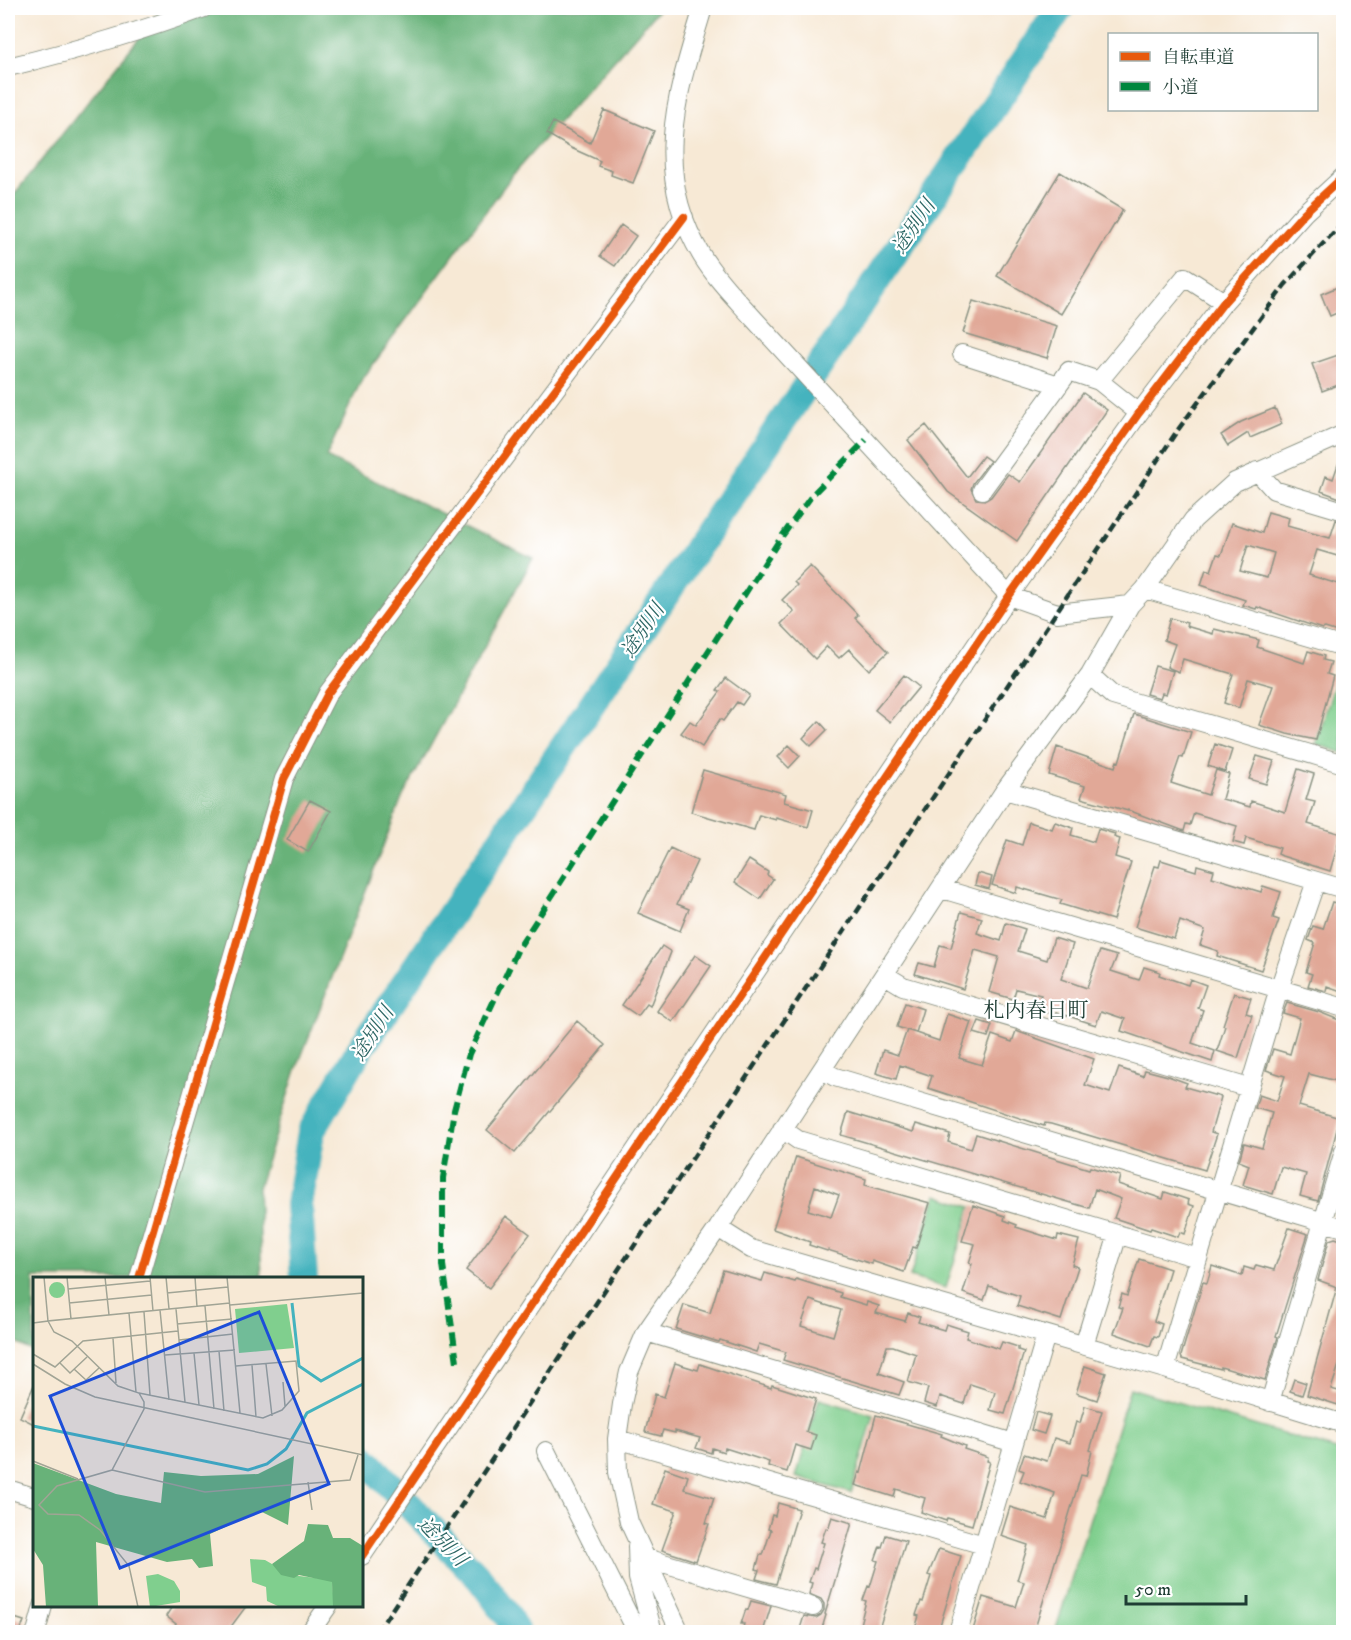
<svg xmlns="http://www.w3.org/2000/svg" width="1351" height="1640" font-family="'IM FELL DW Pica','Noto Serif JP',serif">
<rect width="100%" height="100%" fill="#fff"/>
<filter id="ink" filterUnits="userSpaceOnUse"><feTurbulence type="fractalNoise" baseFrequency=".0167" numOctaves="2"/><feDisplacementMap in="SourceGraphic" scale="12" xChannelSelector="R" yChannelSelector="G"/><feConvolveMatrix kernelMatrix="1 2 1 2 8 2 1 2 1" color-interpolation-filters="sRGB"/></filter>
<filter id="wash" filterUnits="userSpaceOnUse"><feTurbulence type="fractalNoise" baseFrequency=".008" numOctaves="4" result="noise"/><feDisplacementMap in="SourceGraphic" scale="24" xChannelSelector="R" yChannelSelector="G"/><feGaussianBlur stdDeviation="1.35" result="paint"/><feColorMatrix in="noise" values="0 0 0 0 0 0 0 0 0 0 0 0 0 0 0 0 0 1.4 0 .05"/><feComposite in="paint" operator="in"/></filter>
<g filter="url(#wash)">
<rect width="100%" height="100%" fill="#f7e9d5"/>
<path fill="#80cf8e" stroke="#508661" stroke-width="1.5" d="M1341,663l3,1 -1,89 -27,-9z
M936,1195l35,12 -25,81 -36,-11z
M1130,1388l213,64v180h-288z
M819,1399l55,16 -23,78 -55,-16z"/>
<path fill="#68b279" stroke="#447856" stroke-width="1.5" d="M163,8h497l-146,165 -153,208 -35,76 207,101 -132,242 -105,270 -38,118 4,90h-228v74l-26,-13v-1137z"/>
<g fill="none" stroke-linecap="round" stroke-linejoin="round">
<path stroke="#44b3be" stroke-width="28" d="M304,1278l-5,-73 12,-73 44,-75 705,-1049
M362,1456l118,123 27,36 9,17"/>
</g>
<g id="blocks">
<path fill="#e1a897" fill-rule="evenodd" d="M604,110l50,21 -21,52 -22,-8 1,-4 -14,-5 2,-5 -29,-13 -24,-14 6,-12 37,21z
M1060,172l63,38 -62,104 -64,-38z
M621,225l15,11 -21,30 -15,-10z
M1340,286l4,8v16l-14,6 -9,-22z
M973,301l84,25 -10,32 -84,-25z
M1344,353v30l-22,8 -10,-27z
M1083,393l24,17 -90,131 -69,-49 -40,-52 18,-15 41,52 16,-21 7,5 -17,22 -2,6 5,10 10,1 5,-3 17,-23 12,8z
M1275,408l7,16 -32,14 -2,-5 -20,13 -7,-11 20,-13z
M1342,453l2,1v33l-4,11 -19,-7 5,-15 7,3z
M1268,512l21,6 -2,8 43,12 6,-18 8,2v36l-27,-8 -8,25 35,11v48l-19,-6 -3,1 -65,-22 -1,2 -13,-4 2,-5 -44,-15 5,-16 5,2 6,-17 4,1 11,-32 30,10zM1248,545l26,8 -7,25 -27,-7z
M810,566l48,49 -3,3 33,34 -19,18 -20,-21 -10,9 -12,-12 -12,13 -34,-35 13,-13 -12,-11 15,-15 -3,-3z
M1170,618l17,5 -1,3 27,8 1,-5 45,11 -2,7 47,16 4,-12 16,5 -1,4 8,2 -4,12 6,2 -17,64 -29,-6 -28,-9 14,-39 -25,-7 -9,29 -15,-5 9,-29 -50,-15 -4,13 -12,-5 8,-23 -11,-4z
M1155,666l18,5 -7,23 -4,-1 -2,5 -14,-4z
M904,675l15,12 -29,35 -15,-12z
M726,678l23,17 -7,10 -5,-3 -14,19 -3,-2 -18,28 -21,-14 9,-12 6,4 24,-33 -3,-2z
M1134,714l57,18 -8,26 -3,-1 -9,26 37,12 8,-25 13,4 -7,25 28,8 1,-6 34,11 13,-43 16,5 -8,26 9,2 -7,22 33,10 -11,37 -48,-15 -4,-2 2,-6 -34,-10 -2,7 -11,-3 4,-16 -43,-13 -4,12 -4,-1 -2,7 -56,-21v1l-47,-13 4,-12 -36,-11 8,-28 58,20 2,-6 2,1z
M819,721l8,9 -16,16 -8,-8z
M1215,744l17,6 -7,22 -17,-6z
M789,745l11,11 -11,12 -11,-11z
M1257,756l17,5 -8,23 -17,-5z
M703,770l83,24 -2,8 29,8 -5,17 -32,-9v2l-17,-5 -5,15 -63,-18z
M310,800l21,11 -23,41 -21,-12z
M1029,822l23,7 3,-7 18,6 -2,7 23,7 4,-13 17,5 -1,3 6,2 -5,18 16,5 -18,58 -53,-16 2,-4 -45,-13 -1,6 -24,-8 15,-45 15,5z
M670,848l27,13 -20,43 12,5 -9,22 -42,-18z
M749,860l19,12 -1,3 6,4 -13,20 -25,-17z
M1161,860l35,11 1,-6 17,5 -2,7 49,15 2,-6 18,6 -8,26 6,2 -18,50 -44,-14 1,-5 -18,-6 5,-15 -25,-9 -6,18 -39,-12 20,-61 4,1z
M978,873l14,4 -3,12 -14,-4z
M1332,902l12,3v87l-17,-6 -1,5 -18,-5 4,-12 -6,-2 9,-29 -7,-3 5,-14 10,3z
M961,912l21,6 -5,15 24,8 5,-18 19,6 -7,22 29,9 7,-22 19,6 -12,35 26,9 13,-37 17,5 -6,15 28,9 5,-13 16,5 -1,3 29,10 2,-6 16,6 -8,23 5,2 -11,33 23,8 -3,11 -91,-31 4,-12 -24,-8 -5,14 -40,-13 -1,3 -14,-4 1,-5 -5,-1 4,-10 -25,-6 -3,10 -24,-7 10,-35 -24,-7 -12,39 -48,-15 4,-11 15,4 6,-22 11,3z
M662,946l9,6 -21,54 -3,-2 -9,12 -16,-11z
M695,955l16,11 -38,56 -16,-11z
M1234,993l17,5 -5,15 6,2 -14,43 -21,-7 8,-25 -2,-1z
M905,1003l18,6 -7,24 -19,-6z
M1287,1003l32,9 25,10v61l-35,-9 -10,32 41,12 -22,83 -18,-5 6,-22 -25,-7 -8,27 -30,-9 6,-20 -10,-4 5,-18 18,5 10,-35 -17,-5 4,-13 18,6 8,-25 -19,-6 7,-21 17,5 10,-36 -17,-5z
M947,1014l24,8 -12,36 23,7 10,-30 20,7 4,-11 78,28 -9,26 25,8 9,-25 24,8 2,-6 23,6 19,7 -2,4 36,10 -10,35 6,2 -12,36 -154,-46 -6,-1 -1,3 -116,-38 4,-12 -32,-11 -4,14 -20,-6 7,-23 15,5 9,-25 32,11z
M577,1021l28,24 -90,108 -28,-23z
M979,1021l13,4 -4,12 -14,-4z
M848,1112l65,20 3,-8 34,10 -2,8 23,7 5,-15 113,35 1,-2 30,9 -2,8 45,15 2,-7 24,8 -1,4 6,2 -9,28 -5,-2 -2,5 -27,-9 -1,2 -36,-12 7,-19 -26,-10 -6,19 -248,-73z
M796,1157l70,22 -1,6 65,18 -14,45 -3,-1 -9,25 -32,-11v3l-44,-14 -1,1 -18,-6 1,-3 -37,-13zM815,1186l24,9 -8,22 -23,-7z
M973,1205l32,11 -1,4 13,5 -1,2 41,13 1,-5 21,5 -7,25 6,2 -17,53 -44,-14 3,-10 -31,-10 -5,14 -21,-7 9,-29 -3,-1 6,-19 -13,-3z
M506,1216l24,18 -41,54 -23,-18z
M1289,1228l19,6 -32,102 2,1 -13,43 -44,-13v2l-39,-10 -1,-3 22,-74 4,1 5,-17 30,10 2,-9 10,3 2,-5 18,5z
M1335,1238l9,3v109l-13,39 11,3 -4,13 -31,-10 30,-108 -19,-7 11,-40z
M1139,1259l31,10 -16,52 8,3 -4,13 -4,-1 -4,10 -36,-13 9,-25 -5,-1 4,-13 5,2z
M723,1270l39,11 3,-8 30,9 1,-3 45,14 -1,4 26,8 1,-3 12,4 -3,7 29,8 3,-8 12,4 -2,5 26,8 2,-6 22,7 -2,7 33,11 3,-7 16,5v3l6,2 -19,62 -15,-4 5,-18 -25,-8 -6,20 -24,-8 -3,11 -13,-4 4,-15 -20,-6 8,-28 -23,-8h-6l-8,27 25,9 -5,13 -116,-35 3,-8 -27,-8 -3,8 -36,-12 -1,2 -43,-13 8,-24 26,8zM810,1300l31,10 -8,26 -32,-10z
M675,1363l23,7 2,-6 71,24 1,-3 44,14 -10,33 10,3 -5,15 -16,-5 -8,27 -19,-6 1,-4 -44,-14 -1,4 -12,-4 -1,5 -15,-5 4,-10 -25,-7v2l-12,-3 -2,6 -16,-4 10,-38 9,3z
M1085,1366l21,7 -9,27 -21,-7z
M1294,1379l12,4 -4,12 -12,-4z
M34,1385v39l-14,-7z
M1085,1406l17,5 -12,39 2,1 -6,25 -5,-1 -47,157h-54l-7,-2 10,-33 33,10 8,-25 -7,-2 11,-35 -27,-9 9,-29 37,12 8,-26 -35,-12 4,-10 -5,-2 5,-15 23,7 7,-23 16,5 6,-21 4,1z
M1036,1412l14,4 -6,18 -13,-4z
M876,1415l66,19 -1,2 24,10 -1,3 24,8 -1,4 3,1 -18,63 -25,-7 -1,3 -25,-9 4,-14 -29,-9 -2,8 -39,-12 4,-13 2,1z
M665,1468l23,8 -4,13 30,9 -8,25 3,1 -13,37 -34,-11 14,-39 -23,-7z
M778,1503l21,6 -23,75 -20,-5 3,-9 -3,-1 4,-14h3l8,-25 -3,-1 4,-14 3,1z
M832,1517l20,6 -27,91 1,1 -5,17h-22l5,-16 12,2 5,-3 3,-5v-6l-3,-5 -12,-5 3,-11 -3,-1 5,-14 2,1 8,-26 -3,-1 5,-14 2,1z
M886,1535l20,6 -28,91h-20l8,-31 -3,-1 5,-14 2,1 8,-26 -3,-1 5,-14 2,1z
M939,1549l22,7 -23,76h-24l5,-16 -3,-1 5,-14 2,1 8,-26 -3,-1z
M751,1601l20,5 -8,26h-21l2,-8h-3l5,-15 2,1z
M173,1605h74l-20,27h-57l6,-8 -10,-8z
M8,1616l16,5 -4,11h-12z"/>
</g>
</g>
<g filter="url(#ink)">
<use href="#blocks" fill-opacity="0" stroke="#8b9384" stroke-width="1.5"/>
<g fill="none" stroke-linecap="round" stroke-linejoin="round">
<g stroke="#8b9384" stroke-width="20">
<path id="minor" d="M703,8c-26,86 -53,163 -1,248 14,23 34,43 52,63l255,277 48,17 73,-8 15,-16 48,-69 42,-38 109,-48
M8,67c66,-16 132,-35 196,-59
M962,354l97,31
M1099,381l86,-104 39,25
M1257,471l17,19 70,21
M982,490l87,-119 30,10 40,32
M1145,589l199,58
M1090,675l23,21 231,68
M1005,790l339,99
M942,889l402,119
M885,975l18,11 346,102
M822,1070l13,7 509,151
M782,1129l16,11 400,118
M718,1228l33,21 414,120 179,55
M139,1278l145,-499 44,-86 356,-476
M646,1332l368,111
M1086,1339l32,-105
M1165,1369l114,-380 37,-108
M1270,1402l74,-251
M617,1439l367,106
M546,1451l91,181
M8,1489l26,8
M637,1546l1,32 15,54
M362,1556l647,-960 130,-183 85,-111 80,-89 40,-37
M646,1558l167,49
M36,1632l7,-26
M310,1632l18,-26
M680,1632l-51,-110 -11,-50 -1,-33 5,-35 7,-32 17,-40 72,-104 287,-438 85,-115 40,-70
M958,1632l88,-297"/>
</g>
<use href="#minor" stroke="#fff" stroke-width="18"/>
<path stroke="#1f3d34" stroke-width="4.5" stroke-dasharray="9 4.5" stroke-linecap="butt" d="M377,1632l800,-1201 108,-146 59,-64"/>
<path stroke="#00873e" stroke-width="6" stroke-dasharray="12 6" stroke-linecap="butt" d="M457,1362l-14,-97v-87l11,-68 15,-56 49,-105 262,-410 33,-45 53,-54"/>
<g stroke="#fff" stroke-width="11">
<path id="cycleway" d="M139,1278l145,-499 44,-86 356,-476
M362,1556l647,-960 130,-183 85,-111 80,-89 40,-37"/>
</g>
<use href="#cycleway" stroke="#e8590c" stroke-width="8"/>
</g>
</g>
<g text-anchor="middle" stroke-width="4.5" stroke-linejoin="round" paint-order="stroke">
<g font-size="20" font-style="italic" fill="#2c6664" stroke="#fff">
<text transform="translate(913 226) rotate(-56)" y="7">途別川</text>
<text transform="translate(642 630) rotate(-56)" y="7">途別川</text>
<text transform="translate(372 1033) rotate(-57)" y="7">途別川</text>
<text transform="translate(443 1541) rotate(46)" y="7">途別川</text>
</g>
<g font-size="21" fill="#1f3d34" stroke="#fff">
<text x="1036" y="1017">札内春日町</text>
</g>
</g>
<g transform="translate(33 1277)">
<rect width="330" height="330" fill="#f7e9d5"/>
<path d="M16 13a8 8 0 1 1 16 0a8 8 0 1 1-16 0ZM254,27l7,44 -55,5 -4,-44zM217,282l15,1 26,15 41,5 2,27h-54l-13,-6 -1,-14 -14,-5zM125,297l16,7 6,10v11l-30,5 -4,-31z" fill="#80cf8e"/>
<path d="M261,179l-6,69 -28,-14 -50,23 3,32 -14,2 -7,-9 -25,3 -71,-20 2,65h-52l-3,-42 -10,-16v-86l83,31 45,9 3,-31 37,4 57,-2zM275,247l20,1 5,13h17l13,8v61h-30l-1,-25 -33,-7 -5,3 -13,-3 -9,-11 32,-23z" fill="#68b279"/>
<path fill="none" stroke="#44b3be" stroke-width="3" d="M259,26l7,63 22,15 42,-23M0,149l215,44 19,-6 19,-15 21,-36 56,-29"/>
<path fill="none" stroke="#a1a495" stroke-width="1.5" d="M34,0l4,42M72,0l4,38M117,0l3,34M133,0l3,32M162,0l2,30M194,0l13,136M35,12l82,-8M134,16l61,-6M36,26l83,-8M197,28l133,-12M172,29l9,103M143,32l9,93M127,33l9,90M111,35l6,83M96,36l7,79M0,46l15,-2 -4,-44M144,47l55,-5M80,61l3,45M146,63l54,-6M186,74l5,60M161,76l5,52M0,77l22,13 28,-26 95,-10M132,78l70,-5M27,86l10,10 17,-16M0,87l32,20 30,13 268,58M233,87l6,52M219,88l4,52M41,92l12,11 13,-12M250,105l2,24M106,116l124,25 19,-8 17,-19 -3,-30 -60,5M0,184l45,18M79,193l93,22 145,-12 8,-25M275,205l4,28M105,330l-9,-41 -29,-36 -21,-15 -31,-1 -9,-9 18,-19 55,-16 32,-61v-7l-5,-9 -21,-7 -46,-45 -18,-9 -6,-11 182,-18"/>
<path fill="#1d4ed8" fill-opacity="0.15" stroke="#1d4ed8" stroke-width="3" d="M226,35l70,172 -209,84 -70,-172z"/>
<rect width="330" height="330" fill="none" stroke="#1f3d34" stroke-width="3"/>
</g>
<rect width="1351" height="1640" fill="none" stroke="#fff" stroke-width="30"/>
<rect x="1108" y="33" width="210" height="78" fill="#ffffff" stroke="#a5b1ae" stroke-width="1.5"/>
<rect x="1120" y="52" width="30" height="9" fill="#e8590c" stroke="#a5b1ae" stroke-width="1.5"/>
<text x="1162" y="63" font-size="18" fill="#1f3d34">自転車道</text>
<rect x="1120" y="82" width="30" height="9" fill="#00873e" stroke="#a5b1ae" stroke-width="1.5"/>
<text x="1162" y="93" font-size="18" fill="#1f3d34">小道</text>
<path d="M1126 1595v9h120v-9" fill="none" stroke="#1f3d34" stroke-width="3"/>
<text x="1135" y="1595" font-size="18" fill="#1f3d34" stroke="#ffffff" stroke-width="4.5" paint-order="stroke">50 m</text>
</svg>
